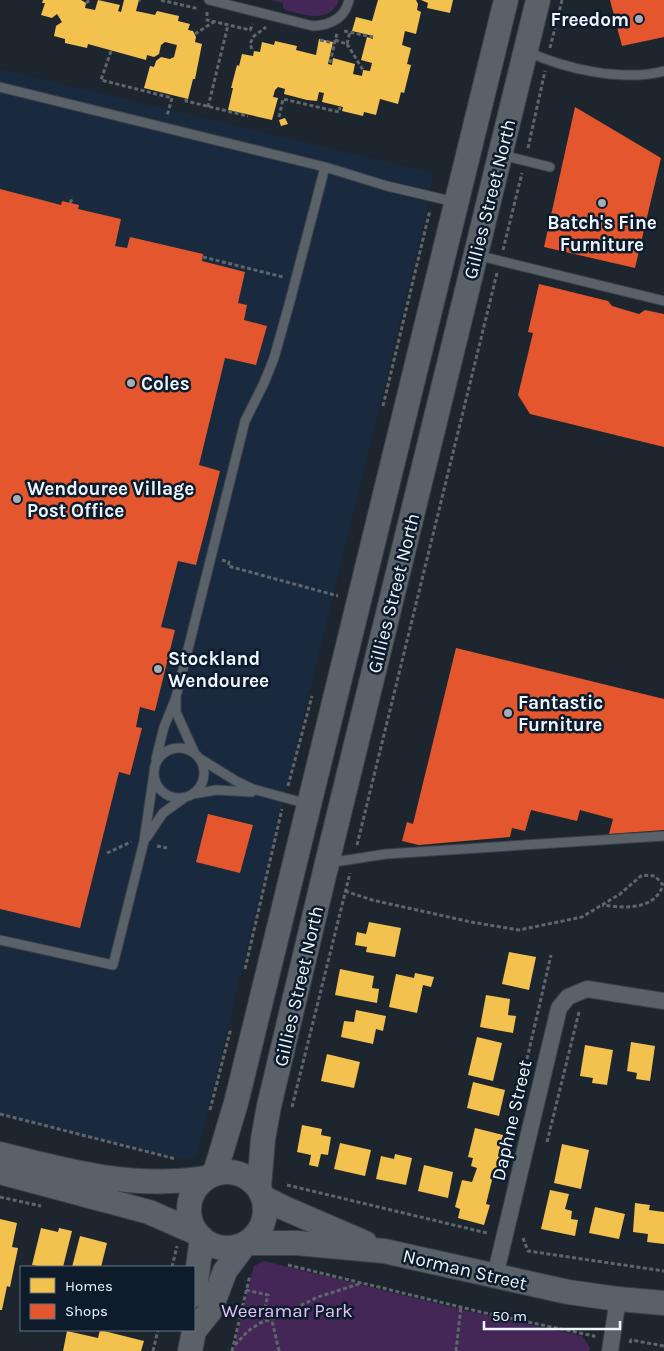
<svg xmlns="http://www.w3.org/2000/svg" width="664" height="1351" font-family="Karla,sans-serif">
<rect width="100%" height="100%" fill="#1d262f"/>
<path fill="#192a3f" d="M0,69l433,104 -9,50 -227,931 -12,5 -185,-44z"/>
<path fill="#452757" d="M270,0h69c-9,24 -35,15 -53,10l-3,-2v-5z
M264,1261l203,50 115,25 8,12 -1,3h-356l21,-85z"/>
<path fill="#f2c14e" d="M43,0h38l5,3 -1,5 10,2 3,-10 22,5 -2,6 3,1 3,-12h15l-3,11 19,4 2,-4 22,5 -1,5 12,3 -2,6 5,1 3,6 -1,5 7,2 -7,35h-2l-5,20 -44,-11 6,-22 4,1 2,-6 5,-4 9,2 4,-2 3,-12 -12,-3 -4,3 -2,9 -5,3 -7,-2 -1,5 -58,-16 -1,4 -22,-5v-4l-11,-3 2,-10 6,-4 -5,-8 -5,4 -11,-3 4,-12h-3z
M378,0h38l2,4 -1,6 4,2 -5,22 -11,-3 -3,14 9,3 -4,16 4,1 -7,28 -3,-1 -3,12 -18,-5 -4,16 -12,-3 -1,4 -21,-5 1,-4 -21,-5 2,-9 -5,-1 -2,9 -10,-1 -23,-6 1,-5 -7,-2 -3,3 -2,7 5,1 -6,22 -44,-10 5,-22h-2l6,-23 2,1 3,-12 11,2 1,-5 6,1 2,-10 12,3 1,-4 22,5 -1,4 20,5 3,-16 14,3 -5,22 4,1 1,-7 22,6 -2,10 9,2 1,-6 7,1 2,-8 -11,-3 6,-23 6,2v-3l-21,-5 4,-14 16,4z
M421,0h32l-3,13 -23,-5 1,-5z
M285,118l3,6 -7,2 -2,-6z
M369,922l32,6 -6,29 -29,-5 1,-5 -12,-2 2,-13 9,2z
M509,952l27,5 -7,33 -27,-6z
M340,969l34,7 -2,12 7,1 -2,14 -42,-8z
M415,973l19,4 -3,10 -8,-2 -6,28 -28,-6 7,-33 18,4z
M486,995l24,4 -2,16 8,1 -3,17 -33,-6z
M356,1010l30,6 -3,15 -7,-2 -3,15 -32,-7 3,-16 10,1z
M477,1037l25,6 -9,38 -25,-6z
M631,1042l24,4 -5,35 -14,-2 1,-6 -10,-2z
M585,1045l28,5 -6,35 -15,-2 1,-5 -13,-2z
M327,1054l33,8 -6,26 -33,-7z
M473,1082l32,8 -6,26 -32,-8z
M302,1125l20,4 -1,6 10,2 -3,18 -7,-1 -3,13 -9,-2 2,-10 -14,-3z
M475,1128l28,7 -4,18 2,1 -4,18h-3l-8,32 4,1 -6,20 -26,-7 2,-9 -5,-2 7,-27 10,2 5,-14 -6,-2 2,-8 -5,-1z
M340,1143l31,7 -6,26 -31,-7z
M562,1144l27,6 -8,39 -27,-6z
M395,1154l17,4 -6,27 -30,-6 5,-23 13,3z
M424,1165l29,7 -5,26 -30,-7z
M550,1190l19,4 -4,15 7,2 -1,8 7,1 -3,16 -34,-7z
M635,1203l15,2 -1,5 15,2v32l-17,-2 1,-8 -15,-2z
M595,1207l30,7 -6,25 -30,-6z
M0,1219l17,4 -5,24 6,1 -8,39 -3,-1 -5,24h-2z
M41,1228l17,4 1,-4 13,3 -9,36h-20l-11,-2z
M80,1236l27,7 -6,24h-29z
M100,1330l44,11 -3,10h-78l4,-20 31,7z"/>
<path fill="#e4572e" d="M610,0h54v37l-42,9z
M575,107l86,51 -26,110 -91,-21z
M0,189l61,16 1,-4 17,4 -1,4 43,10 -6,27 12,2 3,-11 73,17 -1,7 43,11 -7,31 9,2 -3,15 23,6 -11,39 -31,-7 -26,107 21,6 -12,48 -12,46 -18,-4 -17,66 14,3 -20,81 -15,-4 -4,20 6,1 -12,47 -11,-3 -39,156 -80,-19z
M539,284l69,17 4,5 27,8 6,-4 19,4v133l-134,-33 -12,-19 15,-62 -5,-1z
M456,648l208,51v131l-55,4 4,-15 -33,-9 -3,11 -46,-11 -6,21 -13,-3 -2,9 -91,8 -17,-4 5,-19 6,2z
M208,814l45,11 -13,48 -44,-11z"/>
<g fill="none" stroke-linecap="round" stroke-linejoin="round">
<g stroke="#3a4149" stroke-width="11">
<path id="service" d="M209,0l104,26c18,-1 32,-8 36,-26
M526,51c39,18 96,31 138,20
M0,87l325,80 62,19 68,16
M502,155l48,12
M476,255l188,46
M154 773a25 25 0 1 1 50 0a25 25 0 1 1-50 0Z
M195,754l-19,-42v-15l69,-276 19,-38 10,-25 15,-53 36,-138
M199,758l37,23 17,8 55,15
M156,759l8,-32 11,-27
M193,794l23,-4 36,2
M147,837l16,-24 21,-15
M328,863l58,-9 278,-18
M0,940l113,25 31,-124 10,-68"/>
</g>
<g stroke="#3a4149" stroke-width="18">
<path id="minor" d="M495,1276l64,-268 9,-11 19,-8 77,12
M610,1351l8,-52"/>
</g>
<g stroke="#3a4149" stroke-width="26">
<path id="secondary" d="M0,1154c70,18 133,35 205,24
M189 1210a38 38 0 1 1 76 0a38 38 0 1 1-76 0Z
M0,1172l149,40 48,21
M215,1173l21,-70 270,-1103
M259,1187l4,-48 6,-33 58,-243 211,-863
M264,1198l20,10 81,35
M247,1243h50l87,8 184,41 50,7 46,4
M194,1295l8,-57
M194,1331l16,-20 15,-40 20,-27
M190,1351l4,-20v-8"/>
</g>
<path stroke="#5e656b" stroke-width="3" stroke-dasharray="4 2.5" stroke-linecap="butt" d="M161,0l38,9
M139,1l1,-1
M86,3l4,-3
M207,12v8l43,10 3,-6
M344,31l29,6
M195,34l20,-13
M320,40l14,3
M335,40l12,4 3,-12
M347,44l16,26
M550,48l12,-48
M252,49l-2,-5 3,-7 13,-10
M111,51l-10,29 71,18 -5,18
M330,63l7,-30
M186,99v2l62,15
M208,107l20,-82
M279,117l4,-18 56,13 1,-5
M528,148l17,-77
M70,203l3,-6
M503,250l19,-77
M203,257l80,20
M383,406l47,-196
M222,560l7,2 -1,4 110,30
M288,786l24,-90
M357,845l140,-572
M157,846l10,2
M107,853l24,-11
M345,891l27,9 99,22 48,8 63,-13 38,-23 22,-19 13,1 8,9c-9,26 -39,23 -61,20
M245,969l37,-160
M527,1059l24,-104
M292,1107l58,-234
M210,1110l21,-82
M0,1114l176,45
M547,1142l32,-130
M287,1185l200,48
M0,1197l41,9
M523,1238l5,13 136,20
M288,1265l193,47 113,24v2
M172,1267l5,-21
M246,1290l22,5 -3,12 5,5 9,39
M630,1343l1,-3 33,6
M235,1345l13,-14 12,-8 17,-6 41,-20 44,-14
M153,1351l5,-21
M232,1351l18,-76
M456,1351l5,-44"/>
<use href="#service" stroke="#5a6168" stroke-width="9"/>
<use href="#minor" stroke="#5a6168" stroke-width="16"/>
<use href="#secondary" stroke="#5a6168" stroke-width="24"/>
</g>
<g fill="#a5adb6" stroke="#0d1b2b" stroke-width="2">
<circle cx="639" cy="19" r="5"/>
<circle cx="602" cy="203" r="5"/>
<circle cx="131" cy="383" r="5"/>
<circle cx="17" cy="499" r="5"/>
<circle cx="158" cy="669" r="5"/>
<circle cx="508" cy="713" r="5"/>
</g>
<g text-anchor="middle" stroke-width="5" stroke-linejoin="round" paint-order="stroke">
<g font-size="19" font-weight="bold" fill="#eef5ff" stroke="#0d1b2b" text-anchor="start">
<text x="629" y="26" text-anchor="end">Freedom</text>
<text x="602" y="229" text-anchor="middle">Batch's Fine<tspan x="602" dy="22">Furniture</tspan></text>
<text x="141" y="390">Coles</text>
<text x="27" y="495">Wendouree Village<tspan x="27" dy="22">Post Office</tspan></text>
<text x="168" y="665">Stockland<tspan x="168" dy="22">Wendouree</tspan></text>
<text x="518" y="709">Fantastic<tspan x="518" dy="22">Furniture</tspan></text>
</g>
<g font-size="19" fill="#eef5ff" stroke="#0d1b2b">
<text transform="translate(489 199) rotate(-76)" y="7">Gillies Street North</text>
<text transform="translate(393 593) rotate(-76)" y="7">Gillies Street North</text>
<text transform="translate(298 986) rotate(-77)" y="7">Gillies Street North</text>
<text transform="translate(511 1120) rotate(-77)" y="7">Daphne Street</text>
<text transform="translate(465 1269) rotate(13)" y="7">Norman Street</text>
</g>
<g font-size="19" fill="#e3c1f7" stroke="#0d1b2b">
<text x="287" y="1317">Weeramar Park</text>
</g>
</g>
<rect x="20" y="1266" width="175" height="65" fill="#0d1b2b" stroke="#677280"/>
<rect x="30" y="1278" width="25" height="15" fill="#f2c14e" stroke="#677280"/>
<text x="65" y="1291" font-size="15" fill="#eef5ff">Homes</text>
<rect x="30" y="1304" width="25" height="15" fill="#e4572e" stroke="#677280"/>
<text x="65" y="1316" font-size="15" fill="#eef5ff">Shops</text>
<path d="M484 1321v8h136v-8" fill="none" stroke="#eef5ff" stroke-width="2.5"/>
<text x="492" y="1321" font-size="15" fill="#eef5ff" stroke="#0d1b2b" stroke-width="4" paint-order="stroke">50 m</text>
</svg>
